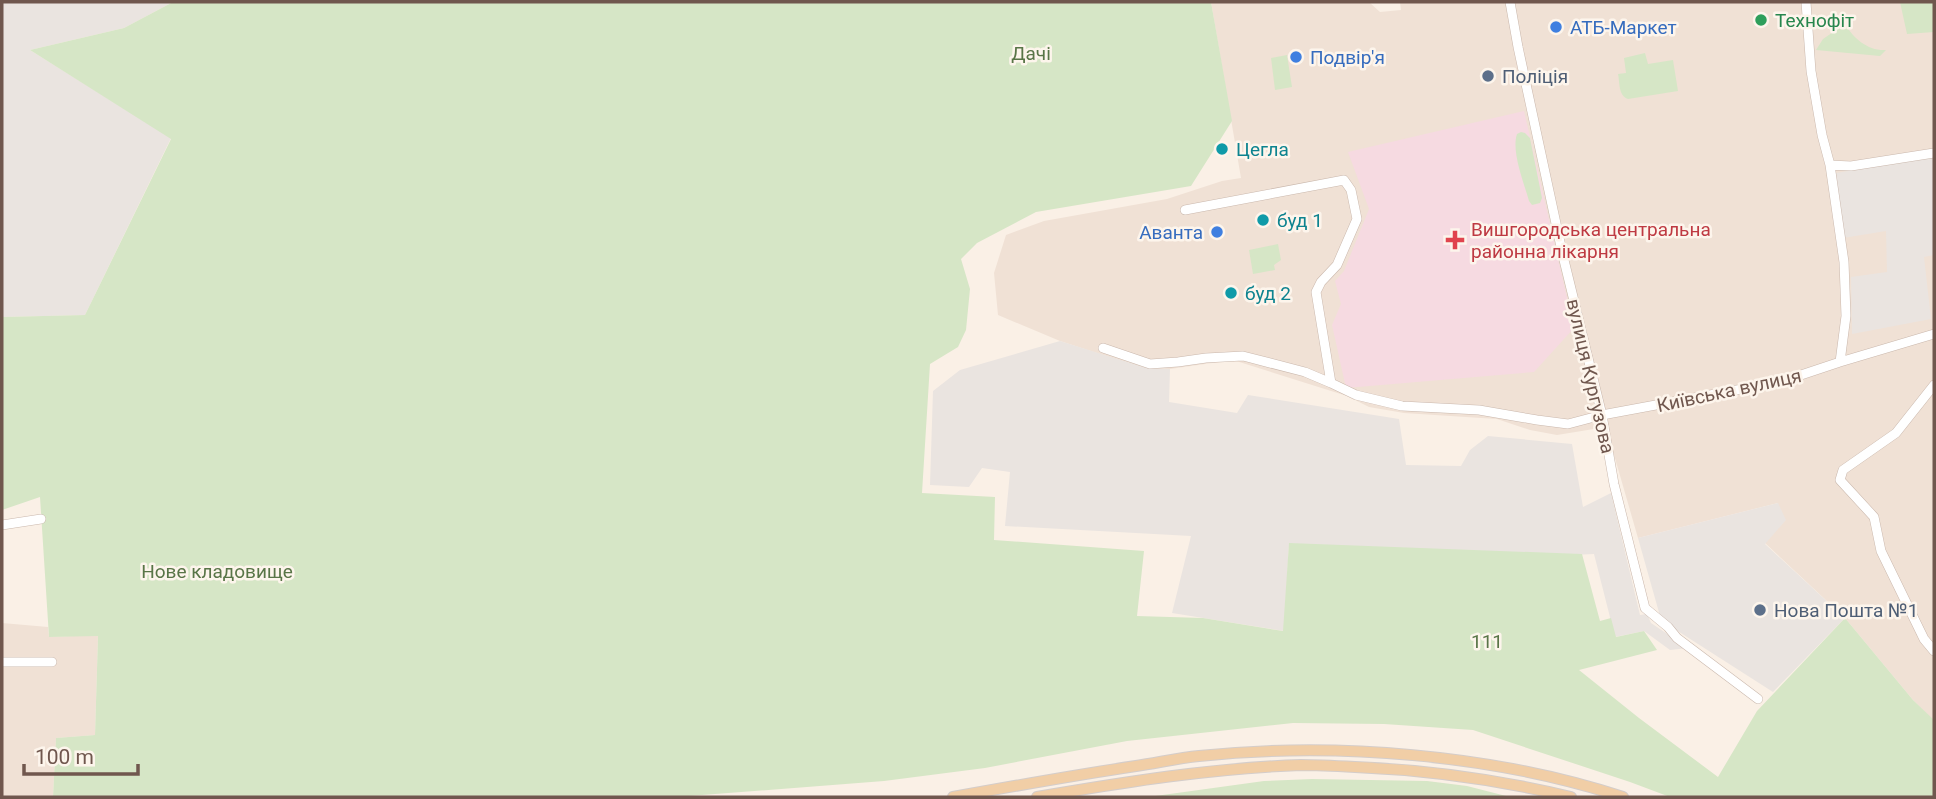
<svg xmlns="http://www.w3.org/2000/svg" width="1936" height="799" font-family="Roboto,sans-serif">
<rect width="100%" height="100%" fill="#faf0e6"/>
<path fill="#f0e1d5" d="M1211,2h158l11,10 21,-2 -1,-8h534v719l-21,-21 -68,-82 -80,-75 13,-40 -140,35 -32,-111 -49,8 -27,-5 -33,-11 -93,-6 -35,-6 -22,-11 -114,-36 -63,9h-24l-86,-28 -62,-26 -4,-42 12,-38 38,-14 123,-22 55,-18 19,-3z
M2,623l46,4 1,10 49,-2 -3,100 -39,3 -3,59h-51z"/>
<path fill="#eae4e0" d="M2,2h171l-49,26 -94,22 141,88 -86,177 -83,2z
M1934,157v98l-10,2 7,62 -79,15 -1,-57 36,-5 -1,-41 -43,7 -7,-65z
M1060,341l86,27 24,1 -1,33 68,11 11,-18 151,24 7,46 55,1 9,-16 18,-14 84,8 11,63 28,-14 29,122 7,-1 4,9 37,25 -18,2 -26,-19 -29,6 -21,-83 -21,1 -284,-11 -5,87 -112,-18 19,-77 -186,-10 5,-54 -28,-4 -13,19 -39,-2 3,-94 27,-21z
M1778,503l8,17 -21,24 80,74 -72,74 -100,-64 -13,-12 -22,-78z"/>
<path fill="#f6dae1" d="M1524,111l50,217 -40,44 -188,16 -14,-63 9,-21 -6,-23 9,-10 25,-62 -21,-57z"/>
<path fill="#d6e6c6" d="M173,2h1038l21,119 -41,65 -155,26 -59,31 -16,16 9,30 -4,41 -8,17 -28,17 -8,129 73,4 -1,43 150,11 -7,65 66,2 80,13 6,-88 293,11 18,67 11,-3 5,19 28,-6 13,19 -78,20 60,48 79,59 39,-66 88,-93 68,82 21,20v77h-264l-40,-15 -157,-52 -89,-6 -91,-1 -166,18 -142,27 -101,13 -208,16h-623l3,-59 39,-3 3,-99 -49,1 -9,-140 -38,13v-193l83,-2 86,-176 -141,-89 94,-22z
M1900,2h34v30l-27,2z
M1845,24c9,15 23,27 41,26l-6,6 -64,-6 7,-11z
M1645,53l3,11 25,-4 5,31 -50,8c-10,-4 -8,-16 -10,-25l8,-1 -2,-15z
M1287,55l5,32 -17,3 -4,-32z
M1521,132l4,1 5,5 12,60 -2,5 -8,2 -3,-4c-5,-18 -18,-50 -12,-67z
M1278,244l3,16 -7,5 1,5 -22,4 -4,-24z
M1312,779l115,2 40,5 43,11h-362l116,-16z"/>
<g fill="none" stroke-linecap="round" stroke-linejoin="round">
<g stroke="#cab8ad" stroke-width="10">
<path id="minor" d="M1510,2l8,45 45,209 39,159 12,69 31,124 23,19 9,11 81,61
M1806,2l5,69 11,64 8,30 21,1 83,-13
M1830,165l14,97 2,54 -6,46
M1185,210l159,-30 7,10 6,29 -20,46 -16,17 -5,10 15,91 25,12 46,11 77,4 58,10 31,4 34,-9 178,-33 60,-20 94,-28
M1103,348l47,16 28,-2 28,-4 37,-2 62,16 26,11
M1934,385l-38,48 -53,37 -3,10 34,37 7,34 43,88 10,12
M2,525l39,-6
M2,662h50"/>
</g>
<g stroke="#d4cdca" stroke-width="12">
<path id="major" d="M953,797c61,-11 122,-22 183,-31 21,-3 42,-8 63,-10 136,-14 293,-2 424,41
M1037,797c88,-15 175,-29 264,-32 18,0 36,1 54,2 73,3 145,13 216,30"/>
</g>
<use href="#minor" stroke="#fff" stroke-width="9"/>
<use href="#major" stroke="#f1cea6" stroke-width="10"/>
</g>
<circle fill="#2e9e5b" stroke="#fdf5ec" stroke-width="2.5" cx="1761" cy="20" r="7"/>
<g fill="#3f7fe0" stroke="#fdf5ec" stroke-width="2.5">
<circle cx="1556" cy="27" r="7"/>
<circle cx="1296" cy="57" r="7"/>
<circle cx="1217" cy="232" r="7"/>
</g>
<g fill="#5c6f8a" stroke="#fdf5ec" stroke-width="2.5">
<circle cx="1488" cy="76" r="7"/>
<circle cx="1760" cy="610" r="7"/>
</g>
<g fill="#0f9aa8" stroke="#fdf5ec" stroke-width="2.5">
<circle cx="1222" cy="149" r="7"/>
<circle cx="1263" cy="220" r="7"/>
<circle cx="1231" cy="293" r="7"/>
</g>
<path fill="#e0444e" stroke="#fdf5ec" stroke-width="2.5" d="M1451.5 229.5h7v7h7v7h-7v7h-7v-7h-7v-7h7z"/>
<g text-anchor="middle" stroke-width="5" stroke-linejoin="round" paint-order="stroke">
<g font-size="19" fill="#27864d" stroke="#fdf5ec" text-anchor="start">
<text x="1775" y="27">Технофіт</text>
</g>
<g font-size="19" fill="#366cbe" stroke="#fdf5ec" text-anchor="start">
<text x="1570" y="34">АТБ-Маркет</text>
<text x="1310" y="64">Подвір'я</text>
<text x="1203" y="239" text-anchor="end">Аванта</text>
</g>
<g font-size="19" fill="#597547" stroke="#fdf5ec">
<text x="1031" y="60">Дачі</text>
<text x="217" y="578">Нове кладовище</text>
<text x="1487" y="648">111</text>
</g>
<g font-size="19" fill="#4e5e75" stroke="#fdf5ec" text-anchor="start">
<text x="1502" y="83">Поліція</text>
<text x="1774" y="617">Нова Пошта №1</text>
</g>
<g font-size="19" fill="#0d838f" stroke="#fdf5ec" text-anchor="start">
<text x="1236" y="156">Цегла</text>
<text x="1277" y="227">буд 1</text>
<text x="1245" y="300">буд 2</text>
</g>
<g font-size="19" fill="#be3a42" stroke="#fdf5ec" text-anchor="start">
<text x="1471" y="236">Вишгородська центральна<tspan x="1471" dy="22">районна лікарня</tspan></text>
</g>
<g font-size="19" fill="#70574e" stroke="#fdf5ec">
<text transform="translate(1591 376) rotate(77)" y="7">вулиця Кургузова</text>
<text transform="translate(1729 390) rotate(-12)" y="7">Київська вулиця</text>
</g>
</g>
<rect width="1936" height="799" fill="none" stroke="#70574e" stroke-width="7"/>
<path d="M24 764v10h114v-10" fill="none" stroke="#70574e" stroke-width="3.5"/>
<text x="35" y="764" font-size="21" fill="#70574e" stroke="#fdf5ec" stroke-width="5" paint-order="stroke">100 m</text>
</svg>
